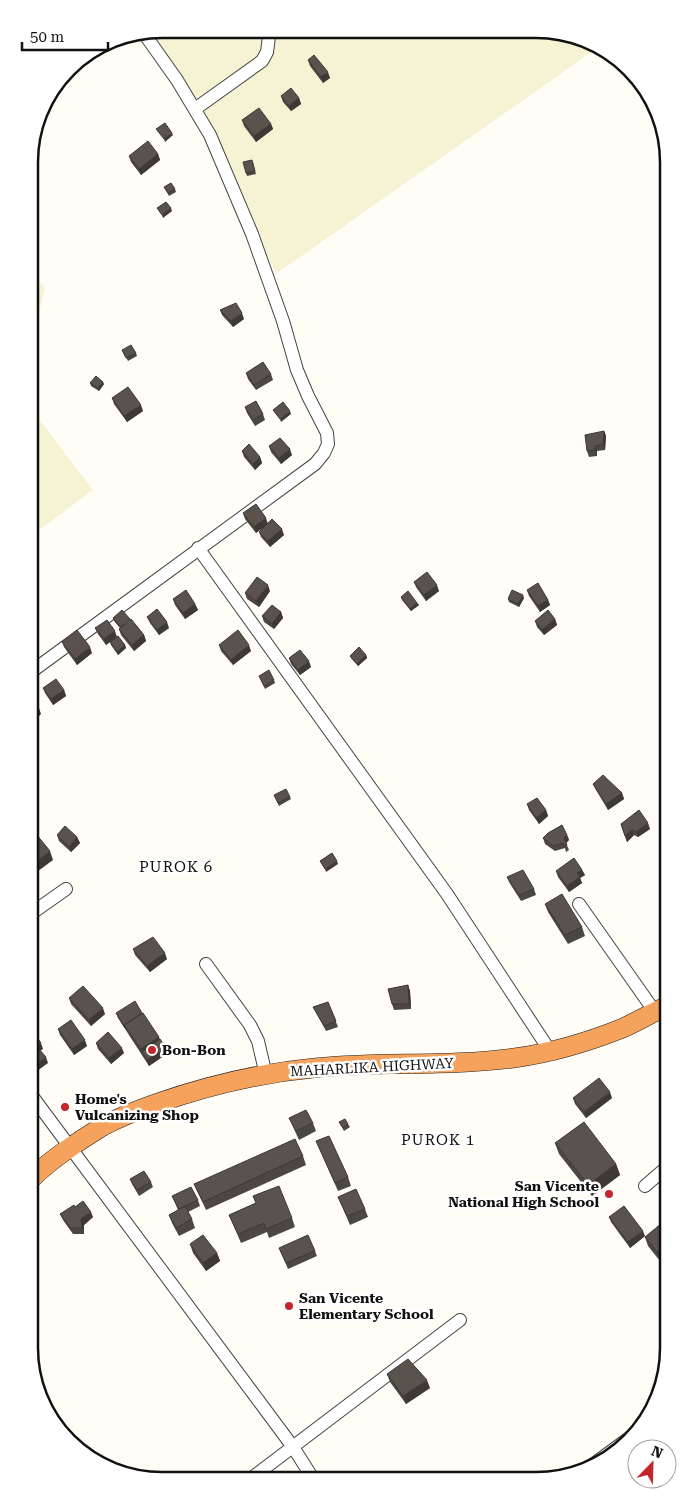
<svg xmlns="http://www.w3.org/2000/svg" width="697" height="1509" font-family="'Roboto Serif',serif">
<rect width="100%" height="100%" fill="#fffdf5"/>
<path fill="#f6f3d4" d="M162,29l399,2 35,18 -320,225 -78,-166 -52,-76z
M29,268l16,21 -15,57z
M30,407l63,83 -63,47z"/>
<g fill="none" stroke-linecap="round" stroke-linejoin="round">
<g stroke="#444" stroke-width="14">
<path id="minor" d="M195,109l67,-48 5,-9 3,-23
M198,548l249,346 103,157
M31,672l284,-208 9,-11 4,-9 -1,-11 -19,-37 -11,-26 -14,-49 -31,-87 -42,-99 -33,-55 -34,-48
M579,904l76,108
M32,913l34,-24
M206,964l44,61 8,16 8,34
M32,1096l261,351 19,30
M645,1186l22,-19
M591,1466l41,-30
M253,1477l207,-157"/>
</g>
<g stroke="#222" stroke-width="20">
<path id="highway" d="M33,1177c21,-20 46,-36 70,-51 17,-9 35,-16 52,-22 51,-18 105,-31 159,-36 66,-7 133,-1 200,-10 37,-5 74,-16 109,-30 15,-7 29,-15 44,-22"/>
</g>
<use href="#minor" stroke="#fff" stroke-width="12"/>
<use href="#highway" stroke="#f5a25d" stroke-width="19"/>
</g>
<path fill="#4d4742" d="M308,60l22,18 -7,5 -13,-17z
M281,96l18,2 2,6 -10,7 -8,-9z
M242,120l29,4 2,5 -17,13 -12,-16z
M158,154l2,6 -19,15 -10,-13 -2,-6z
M253,163l3,11 -9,2 -1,-3z
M164,187l11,2 1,3 -7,4z
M220,310l24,9 -11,8 -11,-12z
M122,350l14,3 1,3 -9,5z
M246,373l25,1 2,6 -17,10 -8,-11z
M90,383l14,1 -5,7 -8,-5z
M112,398l31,13 -16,11 -13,-18z
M245,407l18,7 2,6 -10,6 -8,-13z
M604,431l2,5 -1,14 -8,1v5l-8,1 -2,-6z
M269,446l23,9 -11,9 -10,-12z
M242,451l18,6 2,6 -7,7 -11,-13z
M243,513l25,10 16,12 -14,12 -9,-10 -2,-5 4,-5 -7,6 -11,-14z
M414,582l25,9 -13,10 -10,-14z
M527,590l21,10 2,5 -10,7 -11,-16z
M270,591l-11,16 -12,-8 -2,-6z
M401,597l16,6 2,2 -8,6 -9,-11z
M524,598l-5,9 -10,-5 -1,-3z
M173,599l22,5 3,6 -13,9 -10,-14z
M34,607l5,12 -8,3v-13z
M281,612l2,6 -9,11 -10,-7 -2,-6z
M147,617l22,11 -10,7 -9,-12z
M113,618l31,17 2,6 -12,10 -13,-16 -2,-6 1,-1 -6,-7z
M555,619l2,6 -13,10 -7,-8 -2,-6z
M95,628l22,9 8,8 1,3 -8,7 -7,-10 -1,-3 3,-3 -7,6 -8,-11z
M62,642l30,11 -15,12 -13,-18z
M219,645l32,6 -18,14 -12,-14z
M366,655l1,3 -9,8 -7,-8 -1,-2z
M289,658l22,9 -11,8 -9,-11z
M259,676l15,4 1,3 -10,6z
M43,688l21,2 2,6 -13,9 -8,-12z
M593,784l29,9 2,6 -16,11 -12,-20z
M274,795l16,2 1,2 -12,7z
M527,804l19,6 2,6 -9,8 -10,-14z
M621,824l29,5 -12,8 -4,-2 -7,7z
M57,835l20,2 3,6 -9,9 -12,-11z
M567,835l2,5 -3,3 3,7 -3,2 -1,-4 -10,3 -10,-7 -2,-6z
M582,870l3,5 -5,3 2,5 -13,9 -11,-15 -2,-6z
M507,877l27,12 2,6 -15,6 -12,-19z
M545,904l37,23 3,9 -17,8 -20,-32z
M133,949l34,10 -17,13 -15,-17z
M408,985l2,6 1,18 -17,1 -2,-6z
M69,998l36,16 -14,12 -20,-22z
M328,1002l10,25 -12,4 -10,-19 -3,-5z
M116,1013h26l18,27 8,13 -19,13 -31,-48z
M58,1029l29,17 -13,9 -14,-20z
M96,1043l28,10 -13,11 -13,-15z
M573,1098h39l-26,20 -11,-14z
M289,1118l24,5 3,8 -17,9z
M339,1122l9,2 2,3 -6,4z
M316,1141l32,36 3,9 -13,5z
M555,1143l61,21 4,11 -28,21 -33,-42z
M303,1156l3,9 -100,45 -12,-26z
M130,1179l21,3 2,5 -14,9 -7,-12z
M172,1196l26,4 2,6 -12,6 4,7 3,9 -16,8 -7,-13 -3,-8 9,-5z
M253,1196l39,22 3,9 -26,11 -2,-6 -26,11 -12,-28 27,-12z
M338,1197l27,12 3,8 -18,8z
M75,1207l18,10 -9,8v9h-11l-10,-14 -3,-6z
M609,1217l36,19 -15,12 -19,-26z
M667,1219l-7,42 -12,-15 -3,-9z
M190,1244l27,9 3,8 -14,10 -13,-18z
M279,1248l36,3 2,5 -29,13z
M387,1374l43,14 -24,16 -16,-22z"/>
<path fill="#3f3936" d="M328,72l2,6 -7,5 -2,-6z
M299,98l2,6 -10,7 -2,-5z
M271,124l2,5 -17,13 -2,-6z
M172,133l1,2 -8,7 -1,-3z
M158,154l2,6 -19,15 -2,-6z
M171,208l1,3 -9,7 -1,-3z
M242,313l2,6 -11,8 -2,-6z
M103,382l1,2 -5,7 -1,-3z
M141,405l2,6 -16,11 -3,-6z
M290,411l1,3 -10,8 -1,-3z
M604,431l2,5 -1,14 -2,-6z
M595,446l2,5v5l-2,-6z
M290,449l2,6 -11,9 -2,-6z
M260,457l2,6 -7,7 -2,-6z
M266,518l2,6 -12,9 -2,-6z
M282,529l2,6 -14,12 -2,-6z
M268,585l2,6 -11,16 -3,-6z
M437,585l2,6 -13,10 -2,-6z
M523,595l1,3 -5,9 -1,-3z
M548,600l2,5 -10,7 -2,-6z
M417,603l2,2 -8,6 -1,-2z
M195,604l3,6 -13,9 -2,-6z
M281,612l2,6 -9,11 -2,-5z
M555,619l2,6 -13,10 -2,-5z
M167,622l2,6 -10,7 -2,-5z
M115,631l2,6 -11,8 -2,-6z
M144,635l2,6 -12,10 -2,-6z
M36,639l1,3 -6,5v-3z
M125,645l1,3 -8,7 -1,-3z
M249,645l2,6 -18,14 -2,-5z
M90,647l2,6 -15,12 -2,-6z
M366,655l1,3 -9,8 -1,-2z
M309,661l2,6 -11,8 -2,-5z
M64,690l2,6 -13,9 -2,-6z
M39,708l2,6 -9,9 -1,-7z
M622,793l2,6 -16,11 -2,-6z
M546,810l2,6 -9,8 -3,-6z
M648,823l2,6 -12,8 -2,-5z
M632,830l2,5 -7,7 -2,-6z
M567,835l2,5 -3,3 -2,-5z
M77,837l3,6 -9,9 -2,-5z
M50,851l3,9 -19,14 -2,-9z
M337,861l1,3 -12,8 -1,-3z
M582,870l3,5 -5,3 2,5 -13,9 -2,-6 10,-13z
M165,953l2,6 -17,13 -3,-6z
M408,985l2,6 1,18 -2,-5z
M103,1008l2,6 -14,12 -2,-6z
M159,1037l3,8 -20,7 -1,-3z
M85,1040l2,6 -13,9 -2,-6z
M41,1043l2,6 -11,8v-7z
M122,1048l2,5 -13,11 -2,-6z
M166,1048l2,5 -19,13 -2,-6z
M46,1057l2,6 -15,11 -1,-6z
M610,1092l2,6 -26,20 -2,-6z
M616,1164l4,11 -28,21 -4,-11z
M91,1212l2,5 -9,8v9l-2,-6 -1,-9z
M643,1231l2,5 -15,12 -2,-6z
M668,1244v11l-8,6 -3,-9z
M217,1253l3,8 -14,10 -3,-8z
M427,1380l3,8 -24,16 -3,-8z"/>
<path fill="#5a524d" stroke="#3f3936" d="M314,55l14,17 -7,5 -13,-17z
M291,88l8,10 -10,8 -8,-10z
M259,108l12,16 -17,12 -12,-16z
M165,123l7,10 -8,6 -8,-10z
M148,141l10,13 -19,15 -10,-13z
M252,160l3,11 -9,2 -3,-11z
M171,183l4,6 -7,4 -4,-6z
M166,202l5,6 -9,7 -5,-7z
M236,303l6,10 -11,8 -11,-11z
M131,345l5,8 -10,5 -4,-8z
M263,362l8,12 -17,11 -8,-12z
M96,376l7,6 -5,6 -8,-5z
M128,387l13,18 -17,11 -12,-18z
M256,401l7,13 -10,6 -8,-13z
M283,402l7,9 -10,8 -7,-9z
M604,431l-1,13 -8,2v4l-8,1 -2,-16z
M280,438l10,11 -11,9 -10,-12z
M249,444l11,13 -7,7 -11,-13z
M256,504l10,14 -12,9 -11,-14z
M272,519l10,10 -14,12 -9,-9z
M427,572l10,13 -13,10 -10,-13z
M257,577l11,8 -12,16 -11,-8z
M538,583l10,17 -10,6 -11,-16z
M186,590l9,14 -12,9 -10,-14z
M512,590l11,5 -5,9 -10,-5z
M408,591l9,12 -7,6 -9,-12z
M272,605l9,7 -9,12 -10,-8z
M34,607l3,9 -6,3v-10z
M157,609l10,13 -10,8 -10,-13z
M122,610l8,9 -9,8 -8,-9z
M548,610l7,9 -13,11 -7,-9z
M131,619l13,16 -12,10 -13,-16z
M107,620l8,11 -11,8 -9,-11z
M77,630l13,17 -15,12 -13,-17z
M238,630l11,15 -18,15 -12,-15z
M31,633l5,6 -5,5z
M118,636l7,9 -8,7 -7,-10z
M359,647l7,8 -9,9 -7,-8z
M300,650l9,11 -11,9 -9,-12z
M269,670l5,10 -10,6 -5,-10z
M56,679l8,11 -13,9 -8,-11z
M31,701l8,7 -8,8z
M603,775l19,18 -16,11 -13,-20z
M286,789l4,8 -12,6 -4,-8z
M537,798l9,12 -10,8 -9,-14z
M639,810l9,13 -12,9 -4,-2 -7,6 -4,-12z
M562,825l5,10 -3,3 3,7 -3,1 -1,-3 -10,3 -10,-8 5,-5z
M65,826l12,11 -8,10 -12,-12z
M31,828l19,23 -18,14z
M332,853l5,8 -12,8 -5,-8z
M574,858l8,12 -5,3 3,4 -13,9 -11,-15z
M523,870l11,19 -15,6 -12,-18z
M562,894l20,33 -17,8 -20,-31z
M153,937l12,16 -18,13 -14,-17z
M408,985l1,19h-17l-4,-15z
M83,986l20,22 -14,12 -20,-22z
M135,1001l7,12 -18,12 1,3 -9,-15z
M328,1002l8,19 -12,5 -11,-19z
M143,1013l16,24 -18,12 -17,-24z
M71,1020l14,20 -13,9 -14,-20z
M32,1030l9,13 -9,7z
M108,1032l14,16 -13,10 -13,-15z
M160,1039l6,9 -19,12 -5,-8z
M39,1049l7,8 -14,11v-13z
M599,1078l11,14 -26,20 -11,-14z
M306,1110l7,13 -17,8 -7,-13z
M345,1119l3,5 -5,4 -4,-6z
M584,1122l32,42 -28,21 -33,-42z
M329,1136l19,41 -13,6 -19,-42z
M295,1139l8,17 -100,46 -9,-18z
M144,1171l7,11 -14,8 -7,-11z
M279,1186l13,32 -26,11 -2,-6 -26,11 -9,-19 27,-12 -3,-7z
M191,1187l7,13 -19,9 -7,-13z
M356,1189l9,20 -18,7 -9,-19z
M83,1201l8,11 -10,7 1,9h-11l-11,-14 14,-9 1,2z
M185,1206l7,13 -16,9 -7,-13z
M624,1206l19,25 -15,11 -19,-25z
M667,1219l1,25 -11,8 -12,-15z
M203,1235l14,18 -14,10 -13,-19z
M308,1235l7,16 -29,12 -7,-15z
M408,1359l19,21 -24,16 -16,-22z"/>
<g fill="#c4262e" stroke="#fff" stroke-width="2">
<circle cx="152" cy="1050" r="5"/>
<circle cx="65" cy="1107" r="5"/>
<circle cx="609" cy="1194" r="5"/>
<circle cx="289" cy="1306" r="5"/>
</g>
<g text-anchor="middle" stroke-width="5" stroke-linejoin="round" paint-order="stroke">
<g font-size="14" font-weight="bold" fill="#111" stroke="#fff" text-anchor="start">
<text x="162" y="1055">Bon-Bon</text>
<text x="75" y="1104">Home's<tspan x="75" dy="16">Vulcanizing Shop</tspan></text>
<text x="599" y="1191" text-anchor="end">San Vicente<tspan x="599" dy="16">National High School</tspan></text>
<text x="299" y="1303">San Vicente<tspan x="299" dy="16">Elementary School</tspan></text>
</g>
<g font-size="14" fill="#111" stroke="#fff">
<text transform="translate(372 1067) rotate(-3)" y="5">MAHARLIKA HIGHWAY</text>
</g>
<g font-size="15" letter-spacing="1" fill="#111" stroke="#fff">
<text x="176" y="872">PUROK 6</text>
<text x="438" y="1145">PUROK 1</text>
</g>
</g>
<path d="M0 0H697V1509H0ZM162 38H536A124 124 0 0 1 660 162V1348A124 124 0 0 1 536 1472H162A124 124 0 0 1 38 1348V162A124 124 0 0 1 162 38Z" fill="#fff" fill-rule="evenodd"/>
<path fill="none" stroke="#111" stroke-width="2.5" d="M162 38H536A124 124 0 0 1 660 162V1348A124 124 0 0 1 536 1472H162A124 124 0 0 1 38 1348V162A124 124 0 0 1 162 38Z"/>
<g transform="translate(652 1464) rotate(23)"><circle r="24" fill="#ffffff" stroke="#a0a0a0"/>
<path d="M0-4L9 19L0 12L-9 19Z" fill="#c4262e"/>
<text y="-8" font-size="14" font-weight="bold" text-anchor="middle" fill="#111111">N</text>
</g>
<path d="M22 42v8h86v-8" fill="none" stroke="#111111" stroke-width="2.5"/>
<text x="30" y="42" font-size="15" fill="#111111" stroke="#ffffff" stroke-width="4" paint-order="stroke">50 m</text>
</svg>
